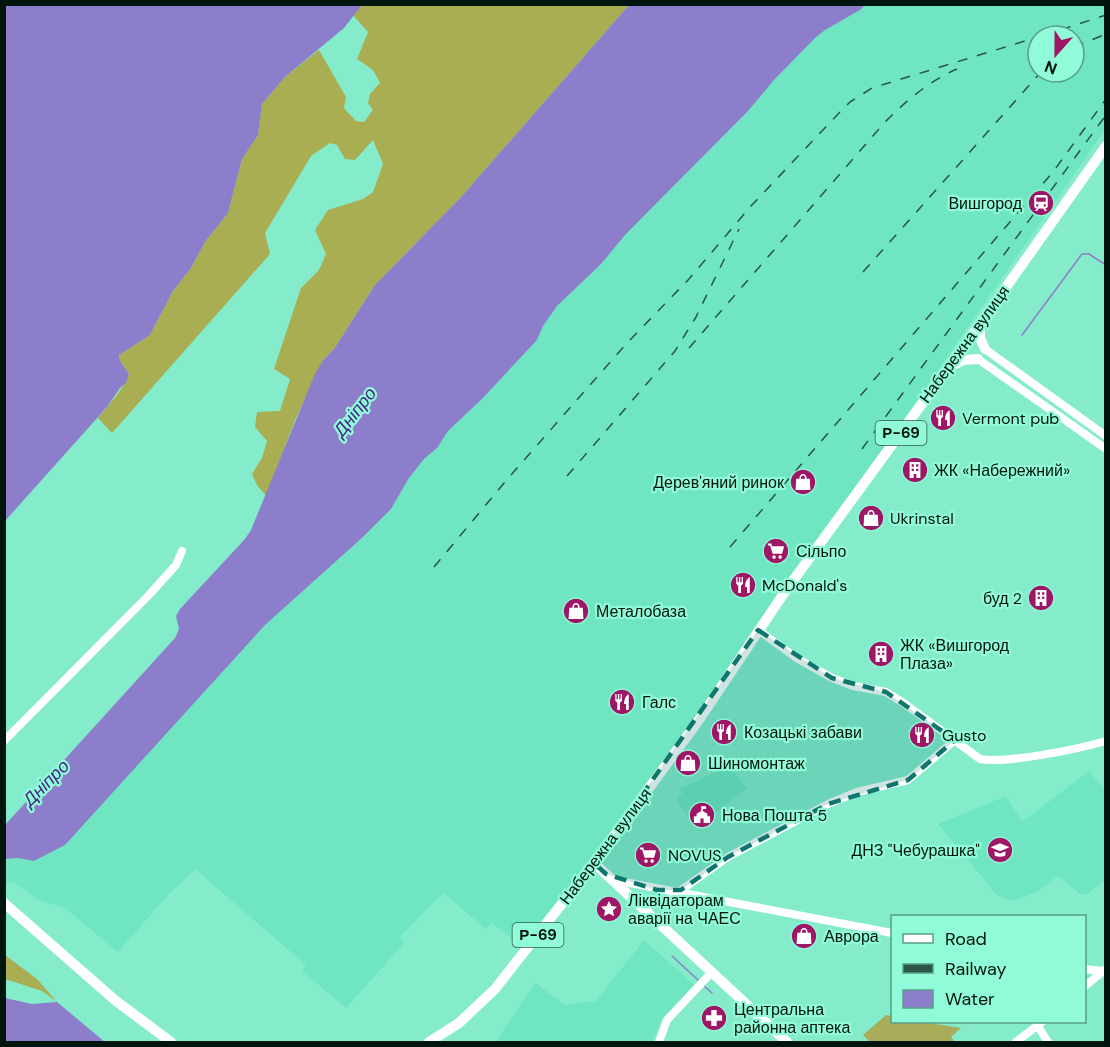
<svg xmlns="http://www.w3.org/2000/svg" width="1110" height="1047" font-family="'DM Sans',sans-serif">
<rect width="100%" height="100%" fill="#84eccb"/>
<path fill="#6fe5c1" fill-rule="evenodd" d="M865,5h240v125l-453,651 -131,165 -29,-23 -6,6 -43,-36 -43,44 5,5 -59,66 -44,-37 4,-6 -111,-96 -28,27 -49,56 -53,-44 -27,-8 -24,-18h-9v-23l13,-1 16,3 28,-14 203,-222 98,-87 28,-29 18,-31 15,-19 13,-11 11,-17 34,-32 55,-59 6,-14 14,-20 44,-42 24,-29 123,-124 26,-31 41,-42 10,-8 35,-20zM1038,36h36v36h-36z
M728,766l19,22 -51,40 -20,-29 7,-7 -3,-3z
M1089,771l16,19 1,89 -19,15h-7l-22,-18 -21,16 -25,9 -15,-6 -59,-71 68,-28 16,26z
M644,940l50,45 -32,34 -10,23h-156l39,-59 30,22 31,-4z"/>
<path fill="#a9ac59" d="M886,1015l6,1v6h31l38,6 -10,9 3,4 -2,1h-82l-7,-7z"/>
<path fill="#aaae53" d="M362,5h267l-167,191 -87,89 -41,64 -11,11 -27,58 -30,78 -9,-11 -5,-11 10,-16 5,-17 -12,-14 2,-15 23,-1 10,-32 -16,-10 27,-81 18,-18 7,-16 -11,-24 13,-20 35,-11 10,-7 10,-28 -10,-24 -18,20 -10,-1 -8,-14 -7,-2 -19,13 -46,77 5,21 -158,179 -14,-15c10,-12 27,-31 31,-44l-9,-13 -1,-6 31,-20 23,-44 18,-23 14,-26 23,-29 14,-54 16,-25 4,-30 23,-27 34,-27 27,47 -2,11 12,13 8,1 9,-12 -5,-7 2,-9 10,-11 -7,-13 -16,-11 11,-27 -15,-17z
M5,955l32,24 20,23 -15,-11 -37,-12z"/>
<path fill="#8c7ecb" d="M5,4l357,1 -18,23 -59,49 -23,27 -4,31 -16,24 -14,54 -23,29 -14,26 -18,23 -23,44 -31,20 1,6 9,13 -3,9 -6,5 -13,19 -102,114z
M629,5h236l-5,5 -35,20 -10,8 -41,42 -26,31 -123,124 -24,29 -44,42 -14,20 -6,14 -55,59 -34,32 -11,17 -13,11 -15,19 -18,31 -29,29 -97,87 -200,220 -31,16 -16,-3 -13,1v-34l170,-187 4,-9 -3,-13 4,-7 65,-70 6,-9 63,-154 9,-16 11,-11 41,-64 87,-89z
M5,998l27,6 25,-2 48,40h-100z"/>
<g fill="none" stroke-linecap="round" stroke-linejoin="round">
<path stroke="#8c7ecb" stroke-width="1.5" d="M1022,335l60,-81h7l17,11
M672,956l26,24
M704,986l8,7"/>
<path stroke="#fff" stroke-width="8" d="M985,349l121,87
M978,359l128,90
M758,630l40,29 34,19 21,8 33,6 19,12 75,55c26,5 98,-10 126,-18
M4,741l145,-146 27,-30 6,-14
M614,880l278,53
M671,893l10,-3 47,-33 100,-53 29,-12 51,-12 47,-40
M1084,969l19,2
M1084,987l22,-18
M1037,1025l11,17
M659,1042l8,-22 45,-48
M1016,1042l26,-20"/>
<path stroke="#fff" stroke-width="10" d="M980,324v14l5,11
M951,366l12,-6 15,-1
M594,863l193,179
M4,903l112,98 55,41
M429,1042l30,-19 36,-34 99,-126 105,-143 85,-127 196,-269 126,-178"/>
<path stroke="#285547" stroke-width="1.5" stroke-dasharray="10 10" stroke-linecap="butt" d="M1042,36l64,-21
M1074,47l32,-13
M863,272l178,-200
M689,348l196,-226c21,-21 44,-41 72,-53
M862,449l244,-334
M567,476l108,-125 21,-34 43,-88
M730,547l323,-375 53,-73
M434,567l76,-91 117,-133 62,-64 62,-73 89,-94 10,-10 22,-14 166,-51"/>
</g>
<path fill="#0f766e" fill-opacity="0.2" stroke="#0f766e" stroke-width="4.5" stroke-dasharray="12 8" stroke-linejoin="round" d="M758,630l74,48 54,14 69,48 -47,40 -80,24 -100,53 -47,33h-24l-51,-16 -12,-11z"/>
<defs>
<g id="station-disc" transform="scale(1.35)"><circle r="9.5" fill="#9e1767" stroke="#91fad8"/><path d="M-3-6H3Q5-6 5-4V2Q5 4 3 4L4.5 6H3L1.5 4h-3L-3 6H-4.5L-3 4Q-5 4-5 2V-4Q-5-6-3-6ZM-3.5-4v3h7v-3ZM-3.5 1v1.5H-2V1ZM2 1v1.5H3.5V1Z" fill="#fff"/></g>
<g id="restaurant-disc" transform="scale(1.35)"><circle r="9.5" fill="#9e1767" stroke="#91fad8"/><path d="M-5-6h1v4h1v-4h1v4h1v-4h1v5L-1.5 .5V6h-2V.5L-5-1ZM5-6V6H3V1.5H1.5Q1.5-4 5-6Z" fill="#fff"/></g>
<g id="building-disc" transform="scale(1.35)"><circle r="9.5" fill="#9e1767" stroke="#91fad8"/><path d="M-4-6H4V6H1V3H-1V6H-4ZM-2.5-4.3h1.7v1.8h-1.7ZM.8-4.3h1.7v1.8H.8ZM-2.5-1h1.7V.8h-1.7ZM.8-1h1.7V.8H.8Z" fill="#fff"/></g>
<g id="shop-disc" transform="scale(1.35)"><circle r="9.5" fill="#9e1767" stroke="#91fad8"/><path d="M-5-2.5h2.3a2.7 3.5 0 0 1 5.4 0H5L5.5 6h-11ZM-1.5-2.5h3a1.5 2.3 0 0 0-3 0Z" fill="#fff"/></g>
<g id="supermarket-disc" transform="scale(1.35)"><circle r="9.5" fill="#9e1767" stroke="#91fad8"/><path d="M-6-5.5h2.5l.6 2H6L4.5 2H-2.5L-4.4-4H-6ZM-1.5 3.2a1.3 1.3 0 1 0 .1 0ZM3 3.2a1.3 1.3 0 1 0 .1 0Z" fill="#fff"/></g>
<g id="civic-disc" transform="scale(1.35)"><circle r="9.5" fill="#9e1767" stroke="#91fad8"/><path d="M-.6-6.5H3V-4.5H.6V-3L4-1V1h2V6H-6V1h2V-1L-.6-3ZM-1.2 2.5V6h2.4V2.5Z" fill="#fff"/></g>
<g id="school-disc" transform="scale(1.35)"><circle r="9.5" fill="#9e1767" stroke="#91fad8"/><path d="M0-5L7-2L0 1L-7-2ZM-4 1L0 2.5L4 1V4Q0 6-4 4Z" fill="#fff"/></g>
<g id="sight-disc" transform="scale(1.35)"><circle r="9.5" fill="#9e1767" stroke="#91fad8"/><path d="M0-6L1.8-2.2L6-1.7L2.9 1.2L3.7 5.4L0 3.3L-3.7 5.4L-2.9 1.2L-6-1.7L-1.8-2.2Z" fill="#fff"/></g>
<g id="pharmacy-disc" transform="scale(1.35)"><circle r="9.5" fill="#9e1767" stroke="#91fad8"/><path d="M-2-6h4v4h4v4h-4v4h-4v-4h-4v-4h4Z" fill="#fff"/></g>
</defs>
<g fill-rule="evenodd">
<use href="#station-disc" x="1041" y="203"/>
<use href="#restaurant-disc" x="943" y="418"/>
<use href="#building-disc" x="915" y="470"/>
<use href="#shop-disc" x="803" y="482"/>
<use href="#shop-disc" x="871" y="518"/>
<use href="#supermarket-disc" x="776" y="551"/>
<use href="#restaurant-disc" x="743" y="585"/>
<use href="#building-disc" x="1041" y="598"/>
<use href="#shop-disc" x="576" y="611"/>
<use href="#building-disc" x="881" y="654"/>
<use href="#restaurant-disc" x="622" y="702"/>
<use href="#restaurant-disc" x="724" y="732"/>
<use href="#restaurant-disc" x="922" y="735"/>
<use href="#shop-disc" x="688" y="763"/>
<use href="#civic-disc" x="702" y="815"/>
<use href="#school-disc" x="1000" y="850"/>
<use href="#supermarket-disc" x="648" y="855"/>
<use href="#sight-disc" x="609" y="909"/>
<use href="#shop-disc" x="804" y="936"/>
<use href="#pharmacy-disc" x="714" y="1018"/>
</g>
<g text-anchor="middle" stroke-width="4.5" stroke-linejoin="round" paint-order="stroke">
<g fill="#91fad8" stroke="#2c5a4b" stroke-width="1.5">
<rect x="875.5" y="421" width="51" height="24" rx="4.5"/>
<rect x="512.5" y="923" width="51" height="24" rx="4.5"/>
</g>
<g font-size="15" font-weight="bold" fill="#01150f">
<text x="901" y="438">Р-69</text>
<text x="538" y="940">Р-69</text>
</g>
<g font-size="16" fill="#01150f" stroke="#91fad8" text-anchor="start">
<text x="1022" y="209" text-anchor="end">Вишгород</text>
<text x="962" y="424">Vermont pub</text>
<text x="934" y="476">ЖК «Набережний»</text>
<text x="784" y="488" text-anchor="end">Дерев'яний ринок</text>
<text x="890" y="524">Ukrinstal</text>
<text x="796" y="557">Сільпо</text>
<text x="762" y="591">McDonald's</text>
<text x="1022" y="604" text-anchor="end">буд 2</text>
<text x="596" y="617">Металобаза</text>
<text x="900" y="651">ЖК «Вишгород<tspan x="900" dy="18">Плаза»</tspan></text>
<text x="642" y="708">Галс</text>
<text x="744" y="738">Козацькі забави</text>
<text x="942" y="741">Gusto</text>
<text x="708" y="769">Шиномонтаж</text>
<text x="722" y="821">Нова Пошта 5</text>
<text x="980" y="856" text-anchor="end">ДНЗ "Чебурашка"</text>
<text x="668" y="861">NOVUS</text>
<text x="628" y="906">Ліквідаторам<tspan x="628" dy="18">аварії на ЧАЕС</tspan></text>
<text x="824" y="942">Аврора</text>
<text x="734" y="1015">Центральна<tspan x="734" dy="18">районна аптека</tspan></text>
</g>
<g font-size="16" fill="#01150f" stroke="#91fad8">
<text transform="translate(964 344) rotate(-54)" y="6">Набережна вулиця</text>
<text transform="translate(605 846) rotate(-53)" y="6">Набережна вулиця</text>
</g>
<g font-size="18" font-style="italic" fill="#432883" stroke="#91fad8">
<text transform="translate(355 412) rotate(-52)" y="6">Дніпро</text>
<text transform="translate(46 783) rotate(-45)" y="6">Дніпро</text>
</g>
</g>
<rect width="1110" height="1047" fill="none" stroke="#01150f" stroke-width="12"/>
<rect x="891" y="915" width="195" height="108" fill="#91fad8" stroke="#579e88" stroke-width="1.5"/>
<rect x="903" y="934" width="30" height="9" fill="#ffffff" stroke="#579e88" stroke-width="1.5"/>
<text x="945" y="945" font-size="18" fill="#01150f">Road</text>
<rect x="903" y="964" width="30" height="9" fill="#285547" stroke="#579e88" stroke-width="1.5"/>
<text x="945" y="975" font-size="18" fill="#01150f">Railway</text>
<rect x="903" y="990" width="30" height="18" fill="#8c7ecb" stroke="#579e88" stroke-width="1.5"/>
<text x="945" y="1005" font-size="18" fill="#01150f">Water</text>
<g transform="translate(1056 54) rotate(201)"><circle r="28" fill="#91fad8" stroke="#579e88" stroke-width="1.5"/>
<path d="M0-4.5L10 22L0 15L-10 22Z" fill="#9e1767"/>
<text y="-9" font-size="16" font-weight="bold" text-anchor="middle" fill="#01150f">N</text>
</g>
</svg>
